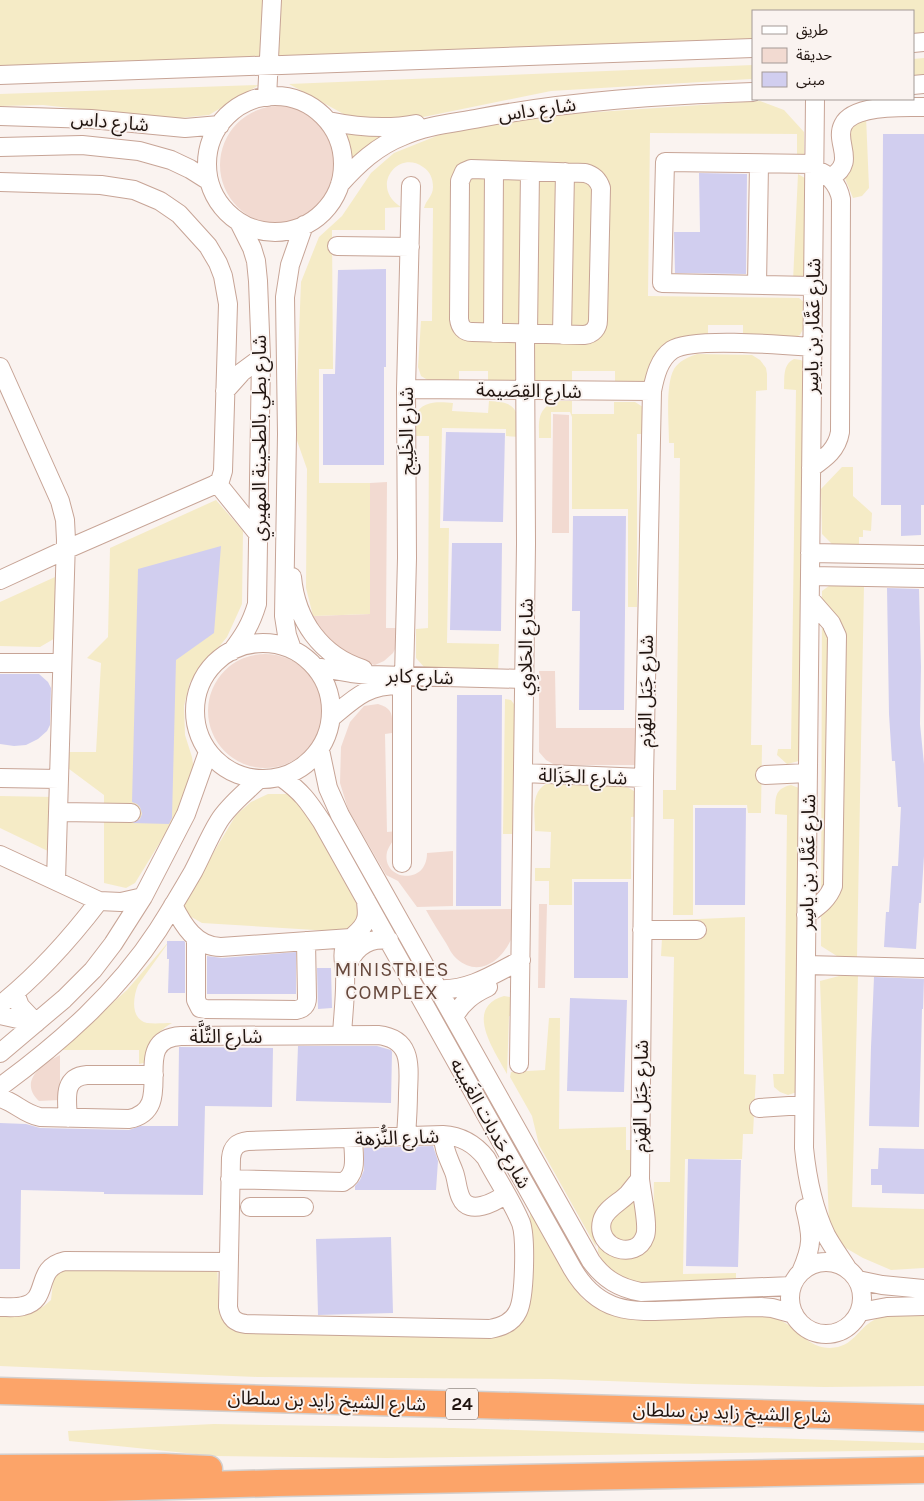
<svg xmlns="http://www.w3.org/2000/svg" width="924" height="1501" font-family="Karla,'Noto Sans Arabic',sans-serif">
<rect width="100%" height="100%" fill="#faf3f0"/>
<path fill="#f2dad1" d="M220 165a59 59 0 1 1 118 0a59 59 0 1 1-118 0Z
M553,414l16,1v118h-17z
M387,482l-1,146h11v17l-4,8 -9,8 -9,4 -10,-2 -26,-14 -11,-11 -15,-22 57,-2v-131z
M208 711a57 57 0 1 1 114 0a57 57 0 1 1-114 0Z
M539,671h16l1,57h88l-2,32 -7,5h-80l-9,-5 -7,-8z
M378,704c17,5 14,13 14,29l-7,1 2,98 11,-1c-3,8 -9,14 -11,21 -6,28 40,35 40,1l26,-2v55l-36,1 -19,-26 -12,-6 -38,-66 -8,-26 1,-36 9,-25 14,-16z
M539,904h8l-2,84h-7z
M517,909c-1,8 -1,18 -4,26 -9,24 -33,44 -56,24 -5,-4 -8,-11 -11,-16 -7,-11 -14,-22 -20,-33z
M60,1055v45l-21,1c-21,-20 3,-37 21,-46z"/>
<path fill="#f5ebc6" d="M0,0h924v42l-11,1v-32h-160v37l-753,27z
M924,58v21h-11v-20z
M753,65v16l-2,-2 -200,12 -157,32 -45,-6 -60,-33z
M259,85l-50,30 -39,4 -127,-14 -43,1v-12z
M760,101l24,9 20,22v23h-7v-21l-147,-1 -2,163 151,2 6,5v22l-5,10 -9,4h-48v-14h-35v13l-31,-1 -14,9 -17,35 -11,3h-20v-13h-43v13l-84,1v-14h-29v11h-28l-10,-6 -3,-9 3,-46h11l1,-113h-9c2,-8 9,-12 9,-21 0,-8 -3,-16 -10,-20 -25,-18 -54,20 -22,40l-16,1v22h-53l1,139h-14v114h51v131l-57,2 -7,-28 1,-119 -12,-34 6,-153 18,-45 23,-21 29,-43 23,-20 45,-18 99,-19z
M866,116l3,72 -7,8 -9,2 -9,-22 5,-1 -4,-41 3,-8z
M346,128l39,11 -31,27z
M798,174l12,7 -5,95 -12,5z
M697,354l55,1 8,5 6,8 1,6v16l-11,1 -5,354h11l-1,68h-13l-1,-8h-54v110h-20l1,-96h-11v-29h13l4,-332h-6v-15h-5c0,-19 -4,-58 5,-74 5,-8 14,-12 23,-15z
M794,359l7,1 6,5 -8,396 -12,3 -10,-9 1,-6h13l5,-359 -12,-1c1,-11 -2,-24 10,-30z
M489,401c29,1 29,10 31,36l-14,-1v-7l-64,-1 -2,100h9l-2,115 52,1 -1,30 -63,-1 -11,-6 -8,-9v-29l12,-1 1,-192h-13c0,-6 -2,-15 0,-21 6,-15 24,-13 37,-12l-1,8 36,2z
M556,401h16v13h42v-12h21l8,5 6,27h-12v173h-9v-98h-56v-92l-2,-5h-19v26h-12c0,-18 -2,-29 17,-37z
M842,467h11v29l19,17 -1,18 -8,-1v7h-4v8h-26l-11,-11 -1,-45z
M216,500l27,31 -1,73 -15,33 -37,45 -6,24 1,29 7,22 3,20 -7,20 -53,86 -9,5 -22,-5v-88l-47,-35 -7,-8h46l5,-89 -14,-5 21,-21 2,-89z
M55,577l2,60 -17,10 -40,-1v-44z
M833,583l31,2 -7,373h-17l-19,-12 1,-355z
M505,699l6,1 8,11 -1,123h-15z
M546,784l76,2c19,4 17,14 20,30l-11,1v62h-59v26h-23v-24h-14v-13h15l1,-36 -16,-1c0,-16 -5,-38 11,-47z
M791,785l8,3 -2,304 -9,3 -8,-3 -6,-5 -1,-13h11l3,-259 -12,-1c1,-15 -2,-25 16,-29z
M268,794h21l17,19 50,88 3,14 -5,10 -7,7 -145,-9 -23,-13 57,-95 15,-13z
M0,796l55,1 -3,56 -52,-25z
M745,917l-1,157 12,1 -3,59h-10l-1,25h-57l-2,115 53,-1v13l-88,4 -40,-19 -10,-19v-8c7,9 14,14 26,14 9,1 21,-5 26,-13 6,-10 3,-50 4,-63h16l4,-225 -13,-1 1,-18 13,-1 1,-17z
M171,939l-33,46c-5,12 -8,34 9,38 8,1 17,0 25,0 -19,11 -19,19 -24,39l-9,2v-14h-80l68,-60z
M843,975h15l-6,232 72,2v59l-33,2 -28,-12 -19,-11 -8,-10 -7,-14 -9,-242z
M504,996l6,1 7,5 3,13 -11,1 -2,58c-12,-23 -44,-66 -3,-78z
M549,1018h11l-1,111 67,-2v23h12l-6,26 -39,49 3,22 -57,-102 -7,-29 -22,-39 1,-5 34,-2z
M638,1193l-1,40 -6,7 -9,2 -12,-7v-15z
M530,1207l45,82 9,11 14,9 28,5 124,1c13,1 26,2 37,9 15,9 23,24 43,24 24,-1 27,-19 44,-28 15,-8 34,-5 50,-6v72l-100,1 -130,-3 -143,-5 -294,-2 -257,-11v-55h36l8,-5 7,-6 3,-27 5,-7 158,-2 2,44 4,9 269,19 38,-46z
M214,1424l239,4 471,15v7l-537,8 -172,-2 -146,-15 -1,-10z"/>
<path fill="#d1ceef" d="M883,134h41v371h-3v30l-20,1v-31h-20z
M699,173l48,1 -1,100 -71,-1 -1,-41h26z
M386,269v98h-2v98h-61v-91h12l3,-104z
M446,432l59,1 -2,89 -60,-1z
M573,516h53l-2,194h-45l1,-99h-8z
M452,543h50l-1,88 -51,-1z
M221,546l-7,87 -38,27 -4,158 -3,6 -37,-1 8,-4 2,-5 -2,-7 -3,-3 -5,-2 6,-233z
M887,588l32,1 2,78 -1,57 4,40v92l-3,47h-2l-3,46 -32,-2 2,-35h3l3,-46h6l3,-59h-3l-3,-46h-3l-3,-47z
M0,674h39l9,8 3,6 -1,37 -3,6 -9,8 -12,6 -12,1 -14,-2z
M457,695h45l-1,211h-45z
M695,808h51l-1,97h-50z
M574,882h54v96h-54z
M167,941h17l1,1v51h-17l1,-34h-2z
M296,952v42h-89v-38l15,2z
M317,968h14l1,40 -14,1z
M874,977l50,2 -1,30h-1l-3,118 -50,-1 2,-79z
M570,998l57,2 -3,92 -57,-1z
M298,1046h79l14,4 1,2 -1,51 -95,-2z
M179,1047l94,1 -1,59 -67,-1 -2,89 -99,-1v-2l-83,-2 -1,79h-20v-146l26,1 14,4 89,2 11,-4h38z
M433,1146l5,15 -2,29h-81v-4l5,-6 4,-10v-22z
M879,1148l45,1v45l-42,-1v-8h-11v-16h7z
M688,1159l53,1 -3,107 -52,-1z
M391,1237l2,76 -75,2 -2,-76z"/>
<g fill="none" stroke-linecap="round" stroke-linejoin="round">
<g stroke="#c7a496" stroke-width="20">
<path id="minor" d="M913,43l11,-1
M0,75l753,-27
M913,85l11,-1
M207 164a68 68 0 1 1 136 0a68 68 0 1 1-136 0Z
M267,97l5,-97
M815,99l-11,1049c3,30 9,60 22,87 6,11 14,22 21,33
M0,116l91,3 94,9 35,-3
M328,121c29,6 58,9 88,3
M0,147l82,-2 57,6 32,9 19,9 19,12
M471,169l114,4c8,2 13,6 16,15l-3,132c0,8 -5,14 -14,15l-112,-3c-8,0 -12,-5 -13,-13l1,-138 4,-9z
M830,178c28,-16 4,-35 13,-53 10,-21 62,-18 81,-18
M0,182l101,3 33,5 26,11 19,13 29,32 10,17 5,13 5,28 -5,167 -3,10 -6,4 -149,65 -65,30
M340,184c18,-20 37,-38 63,-48 24,-11 52,-13 77,-18 90,-17 181,-23 273,-26
M337,246l73,1
M757,285l2,-121
M813,286l-151,-3 3,-121 149,2
M493,333l1,-163
M528,334l2,-163
M562,335l3,-163
M0,367l60,134 5,19 1,20 -10,341
M406,389l246,2
M225,391l17,-19 19,-14
M811,468c14,-10 26,-18 29,-36l1,-233c-3,-15 -12,-25 -27,-30
M217,483l42,52
M810,553l114,2
M810,576l114,2
M292,577c4,43 29,79 71,92
M195 711a68 68 0 1 1 136 0a68 68 0 1 1-136 0Z
M292,649l-5,-14 -3,-19 3,-182 -2,-137 5,-32 14,-40
M232,651c12,-16 19,-27 25,-47l4,-246 -3,-77 -2,-20 -4,-13 -13,-26
M0,663h62
M316,667l35,6 18,2 155,4
M404,676l3,-118 -1,-169 5,-203
M402,685v178
M332,717c23,-19 35,-32 67,-32
M320,750l8,38 12,27 251,446c13,18 28,27 50,31l151,-6
M523,773l121,5
M765,775l43,-2
M281,777c21,15 27,24 41,45l250,446c28,48 62,44 111,42 26,-1 52,-3 78,-3l11,1 22,6
M0,778l59,1
M58,812l73,1
M0,855l99,46 22,1 22,-5
M173,905c10,20 23,42 48,42l130,-9
M806,915c11,-8 22,-15 27,-29l4,-250 -6,-13 -21,-24
M642,930h55
M196,938v62l4,8 6,1 90,1c7,-1 11,-5 11,-12l-1,-57
M806,965l118,3
M347,967c7,-19 21,-30 42,-27
M438,989c31,2 56,-15 83,-29
M15,993l5,13 16,17
M0,1005c38,-30 70,-66 99,-104
M0,1015l36,8
M454,1017c8,-15 19,-23 34,-30
M342,1035c1,-20 4,-42 3,-62 0,-8 -3,-15 -1,-23 3,-14 19,-17 22,-31 2,-6 0,-13 0,-19
M0,1053l64,-54 29,-29 20,-26 30,-47 43,-83 22,-62
M519,1064l7,-520 -1,-210
M0,1087c60,-44 117,-94 158,-157 12,-19 24,-39 35,-58 9,-17 16,-35 26,-51 10,-16 26,-28 39,-41
M0,1098c15,4 24,16 40,19l89,2c51,-10 -3,-80 52,-83l197,-1c35,4 31,31 30,58 0,14 -1,29 -2,43
M759,1108l45,-3
M68,1118c-1,-18 -6,-41 19,-43h67
M443,1135c18,1 31,8 43,23 11,21 26,43 35,65 5,14 4,74 -3,88 -5,11 -16,16 -28,18l-244,-5c-11,-1 -16,-6 -18,-17l3,-149c1,-11 7,-16 17,-17z
M443,1135c0,14 6,24 11,37 3,8 3,18 7,26 8,18 34,4 45,-4
M230,1179l113,3c16,-8 10,-29 10,-44
M640,1179l4,-401 8,-387c3,-15 7,-32 20,-41 19,-13 113,-5 140,-3
M640,1179c1,12 9,47 5,57 -9,26 -50,12 -43,-15 3,-12 17,-18 26,-27 4,-5 8,-10 12,-15z
M250,1207h54
M790 1298a36 36 0 1 1 72 0a36 36 0 1 1-72 0Z
M801,1272c12,-27 11,-36 4,-64
M858,1280l24,5 42,4
M0,1307c8,0 16,1 23,-1 28,-6 10,-38 42,-45l164,1
M860,1312l27,-5 37,-1"/>
</g>
<g stroke="#d3d0cf" stroke-width="29">
<path id="highway" d="M0,1391l924,27
M0,1468l164,-1 45,2
M0,1491l277,-8 647,-13"/>
</g>
<use href="#minor" stroke="#fff" stroke-width="18"/>
<use href="#highway" stroke="#fca469" stroke-width="26"/>
</g>
<g text-anchor="middle" stroke-width="4" stroke-linejoin="round" paint-order="stroke">
<rect fill="#faf3f0" stroke="#625853" stroke-width="1" x="446" y="1388.5" width="32" height="31" rx="4"/>
<g font-size="18" font-weight="bold" fill="#211510">
<text x="462" y="1410">24</text>
</g>
<g font-size="19" fill="#211510" stroke="#faf3f0">
<text transform="translate(537 109) rotate(-8)" y="7">شارع داس</text>
<text transform="translate(110 121) rotate(5)" y="7">شارع داس</text>
<text transform="translate(812 326) rotate(-89)" y="7">شارع عَمَّار بن ياسِر</text>
<text transform="translate(529 390) rotate(1)" y="7">شارع القِصَيمة</text>
<text transform="translate(406 431) rotate(-90)" y="7">شارع الخَلِيج</text>
<text transform="translate(259 438) rotate(-90)" y="7">شارع بطي بالطحينة المهيري</text>
<text transform="translate(525 647) rotate(-89)" y="7">شارع الحَلاوِي</text>
<text transform="translate(420 676) rotate(2)" y="7">شارع كابر</text>
<text transform="translate(645 691) rotate(-89)" y="7">شارع جَبَل الهَزم</text>
<text transform="translate(583 776) rotate(2)" y="7">شارع الجَزَالة</text>
<text transform="translate(807 862) rotate(-89)" y="7">شارع عَمَّار بن ياسِر</text>
<text x="226" y="1043">شارع التَّلَّة</text>
<text transform="translate(640 1096) rotate(-89)" y="7">شارع جَبَل الهَزم</text>
<text transform="translate(491 1123) rotate(61)" y="7">شارع حَدبات الغَبينه</text>
<text transform="translate(397 1137) rotate(-2)" y="7">شارع النُّزهة</text>
<text transform="translate(327 1400) rotate(2)" y="7">شارع الشيخ زايد بن سلطان</text>
<text transform="translate(732 1412) rotate(2)" y="7">شارع الشيخ زايد بن سلطان</text>
</g>
<g font-size="20" letter-spacing="1" fill="#67493d" stroke="#faf3f0">
<text x="392" y="976">MINISTRIES<tspan x="392" dy="23">COMPLEX</tspan></text>
</g>
</g>
<rect x="752" y="10" width="162" height="90" fill="#faf3f0" stroke="#a39a96"/>
<rect x="762" y="26" width="25" height="8" fill="#ffffff" stroke="#a39a96"/>
<text x="796" y="35" font-size="15" fill="#211510">طريق</text>
<rect x="762" y="48" width="25" height="15" fill="#f2dad1" stroke="#a39a96"/>
<text x="796" y="60" font-size="15" fill="#211510">حديقة</text>
<rect x="762" y="72" width="25" height="15" fill="#d1ceef" stroke="#a39a96"/>
<text x="796" y="85" font-size="15" fill="#211510">مبنى</text>
</svg>
